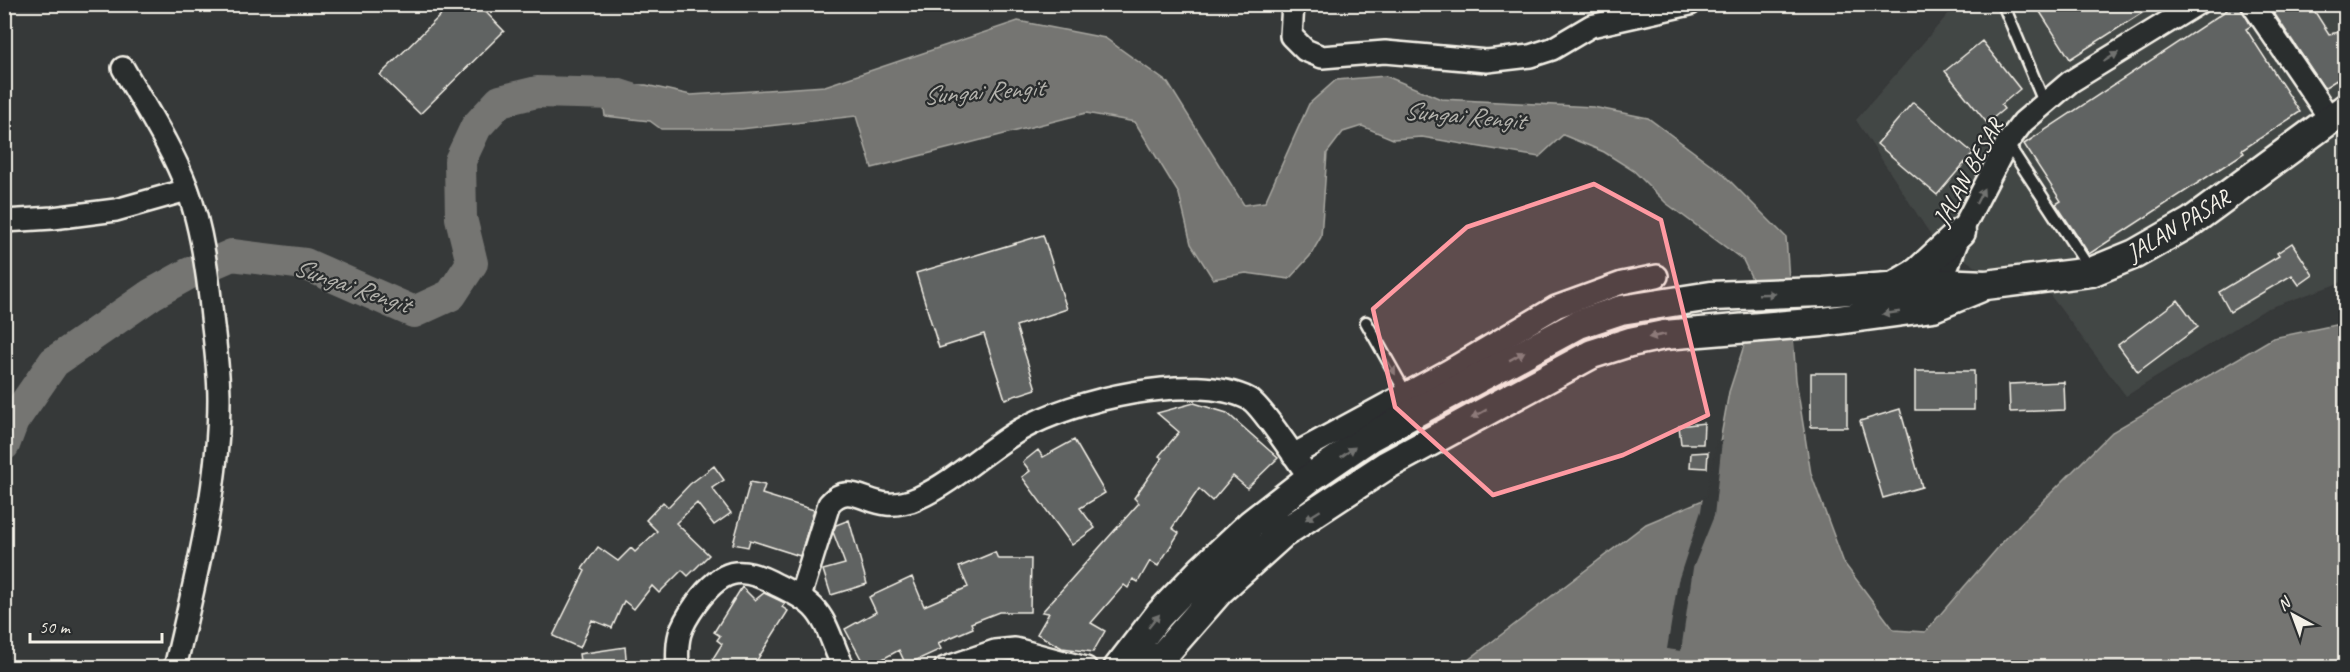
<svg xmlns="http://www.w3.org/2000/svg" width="2350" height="672" font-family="Caveat,sans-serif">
<rect width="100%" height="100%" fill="#363939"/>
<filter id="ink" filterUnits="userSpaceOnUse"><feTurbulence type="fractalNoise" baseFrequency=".0167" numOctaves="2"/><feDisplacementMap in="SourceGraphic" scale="12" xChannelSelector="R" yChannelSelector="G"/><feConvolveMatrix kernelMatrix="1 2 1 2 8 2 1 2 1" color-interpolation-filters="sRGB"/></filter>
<g filter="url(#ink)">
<path fill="#434645" d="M1956,5h389v276l-79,28 -140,87 -97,-129 -50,2 -47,-32 -76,-117z"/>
<path fill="#757572" stroke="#a8a7a1" stroke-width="1.5" d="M1018,21l87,17 63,45 76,122 21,-3 44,-98 27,-24 50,-4 55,23 152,8 55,11 73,54 65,65 10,143 15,94 33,89 50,67 31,2 83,-96 104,-104 161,-94 72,-15v344h-886l187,-143 64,-27 19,-105 21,-65 6,-40 -13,-27 -77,-57 -32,-32 -30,-19 -41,-17 -24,22 -117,-20 -29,2 -31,-13 -19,6 -16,21 -6,84 -11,19 -21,23 -43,-6 -33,6 -22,-35 -12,-50 -44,-72 -49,-9 -214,55 -16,-52 -115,13h-80l-11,-8 -45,-5 -4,-31h45l45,10 134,-9z"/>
<path fill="#363939" d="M1717,441h5l-8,75 -21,52 -12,83 -14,-2 11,-68 23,-70 2,-14 4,-2z"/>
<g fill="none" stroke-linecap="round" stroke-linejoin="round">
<path stroke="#757572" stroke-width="32" d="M4,445l9,-24 41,-59 98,-68 36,-20 44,-19 73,9 109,48 37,-17 21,-32 -11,-45 -1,-57 16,-34 24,-26 37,-9 79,2 28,9"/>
</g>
<path fill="#616362" stroke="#f4f1e8" stroke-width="1.5" d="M452,4h26l26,27 -84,83 -40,-39z
M2035,4h121l-86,55z
M2236,4h3l12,22 -5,3 54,83 -58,38 2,3 -155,101 -33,-50 5,-3 -37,-57z
M2268,4h42l19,30 17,-3v43l-22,14z
M1982,41l38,48 -19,16 3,4 -17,14 -42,-52z
M1913,102l60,51 -36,42 -60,-51z
M1043,235l24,74 -51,17 20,63 -31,10 -21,-65 -45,14 -23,-75z
M2292,243l21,32 -14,10 -7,-10 -62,37 -11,-20 60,-36 -2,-3z
M2178,300l20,27 -60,45 -20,-27z
M1915,371h59v39h-59z
M1811,373h36v54h-36z
M2064,382l1,28 -55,2 -1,-28z
M1194,403l33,10 51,45 -31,30 -14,-12 -21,25 -13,-12 -27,39 7,5 -21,33 -8,-5 -12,21 -5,-3 -5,9 -4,-3 -33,38 14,8 -12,21 -31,-4 -25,-14 12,-21 -7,-1 97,-109 -5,-5 28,-40 -3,-2 20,-24 -22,-19z
M1900,409l22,78 -39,11 -23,-77z
M1704,423l-1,21h-22l-2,-18z
M1074,440l31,53 -25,15 15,20 -23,17 -50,-68 8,-6 -7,-9 15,-12 5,7z
M1708,452l-1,16 -17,-1 1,-14z
M714,466l10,14 -12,8 19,25 -17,12 -17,-22 -21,20 33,32 -21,21 -6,-6 -23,23 -7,-7 -18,23 -10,-8 -12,27 -20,-8 -12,28 -27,-12 32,-65 -3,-2 16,-22 20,14 13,-13 4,4 22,-21 -11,-11 17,-18 5,5 22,-23z
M750,482l15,3 -3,9 52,16 -14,46 -50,-16 -2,7 -15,-3z
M849,520l18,64 -36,11 -8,-25 22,-6 -12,-32 3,-7z
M995,552l3,7h33l-1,53h-31l-28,11 2,5 -35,15 3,6 -35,16 -7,-15 -33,18 -21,-39 31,-17 -7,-15 43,-20 12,29 44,-19 -9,-20z
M742,587l13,13 9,-7 21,10 -3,4 6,4 -36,57h-45l15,-24 -5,-4 3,-4 -6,-4z
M625,647l2,21h-46l-2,-14z"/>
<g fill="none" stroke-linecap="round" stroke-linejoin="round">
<g stroke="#f4f1e8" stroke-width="15">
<path id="lane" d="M2003,4l41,98
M2007,143l84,128
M1366,322l41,73"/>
</g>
<g stroke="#f4f1e8" stroke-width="26">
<path id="street" d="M1293,4l-2,32 14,14 17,7 63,-5 102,9 43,-5 22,-7 39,-23 99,-22
M2252,4l79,116
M123,68c22,39 48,78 64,120 15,40 21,87 25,129 3,27 7,55 7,82 0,91 -24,181 -44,269
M4,221l49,-3 63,-8 71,-20
M1936,295l25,-63 46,-89 16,-21 47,-40 127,-78
M1293,455l155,-84 108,-64 66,-24 35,-7
M800,597l29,-93c18,-22 35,-2 58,0 9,1 23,-2 31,-6 37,-17 67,-47 102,-68 52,-30 174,-59 229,-31 12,6 50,65 61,79
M678,668c-2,-30 1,-40 18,-64 25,-35 44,-40 81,-19 12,6 26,12 36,22 16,16 20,41 31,61
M945,668l50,-17 20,-2 71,19"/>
</g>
<g stroke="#f4f1e8" stroke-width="33">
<path id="secondary" d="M1896,285l22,-13 43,-40
M1118,668l41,-53 44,-46 48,-45 59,-46 60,-41 209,-113 42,-14 90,-14 112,-4 117,-9 46,2 105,-13 44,-18 56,-32 155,-114
M1152,668l68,-78 62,-56 105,-69 205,-111 38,-12 34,-7 158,-13 111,-15 46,-19"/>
</g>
<use href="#lane" stroke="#2a2d2e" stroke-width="10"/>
<use href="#street" stroke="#2a2d2e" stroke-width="21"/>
<use href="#secondary" stroke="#2a2d2e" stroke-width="28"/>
</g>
<defs><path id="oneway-solid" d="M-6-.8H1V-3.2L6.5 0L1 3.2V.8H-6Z" transform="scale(1.5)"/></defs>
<g fill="#71726f">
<use href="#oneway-solid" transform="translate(2111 57) rotate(-32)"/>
<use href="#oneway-solid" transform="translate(1980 196) rotate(-63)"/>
<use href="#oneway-solid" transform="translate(1767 294) rotate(-2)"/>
<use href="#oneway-solid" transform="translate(1891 313) rotate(172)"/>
<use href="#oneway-solid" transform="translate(1657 336) rotate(169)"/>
<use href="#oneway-solid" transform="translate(1517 356) rotate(-29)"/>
<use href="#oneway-solid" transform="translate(1391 367) rotate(60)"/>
<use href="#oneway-solid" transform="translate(1479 414) rotate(151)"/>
<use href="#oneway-solid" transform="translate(1348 452) rotate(-35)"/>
<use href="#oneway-solid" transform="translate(1313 515) rotate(148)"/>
<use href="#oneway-solid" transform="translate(1154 621) rotate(-51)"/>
</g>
</g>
<path fill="#ff9aa2" fill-opacity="0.2" stroke="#ff9aa2" stroke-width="4.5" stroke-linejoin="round" d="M1594,184l67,36 47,195 -85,40 -130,40 -98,-88 -22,-98 94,-82z"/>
<g text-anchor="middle" stroke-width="4.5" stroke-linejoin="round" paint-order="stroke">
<g font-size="24" fill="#f4f1e8" stroke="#2a2d2e">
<text transform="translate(1968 172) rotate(-61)" y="8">JALAN BESAR</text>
<text transform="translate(2178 225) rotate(-31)" y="8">JALAN PASAR</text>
</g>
<g font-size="26" font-style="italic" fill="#b4b3ad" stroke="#2a2d2e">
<text transform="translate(983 91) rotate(-4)" y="9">Sungai Rengit</text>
<text transform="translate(1464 115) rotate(5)" y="9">Sungai Rengit</text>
<text transform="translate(352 285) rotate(19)" y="9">Sungai Rengit</text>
</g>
</g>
<rect width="2350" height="672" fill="none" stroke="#2a2d2e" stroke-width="24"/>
<rect x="12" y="12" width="2326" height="648" fill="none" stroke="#f4f1e8" stroke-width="2" filter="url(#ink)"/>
<g transform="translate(2293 615) rotate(319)" stroke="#2a2d2e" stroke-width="4.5" paint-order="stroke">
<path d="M0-4.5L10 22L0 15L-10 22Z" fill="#f4f1e8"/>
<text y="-9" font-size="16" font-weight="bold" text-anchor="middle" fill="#f4f1e8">N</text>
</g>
<path d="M30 633v9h132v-9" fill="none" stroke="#f4f1e8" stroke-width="3"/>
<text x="39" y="633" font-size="18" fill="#f4f1e8" stroke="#2a2d2e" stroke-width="4.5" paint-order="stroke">50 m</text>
</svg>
